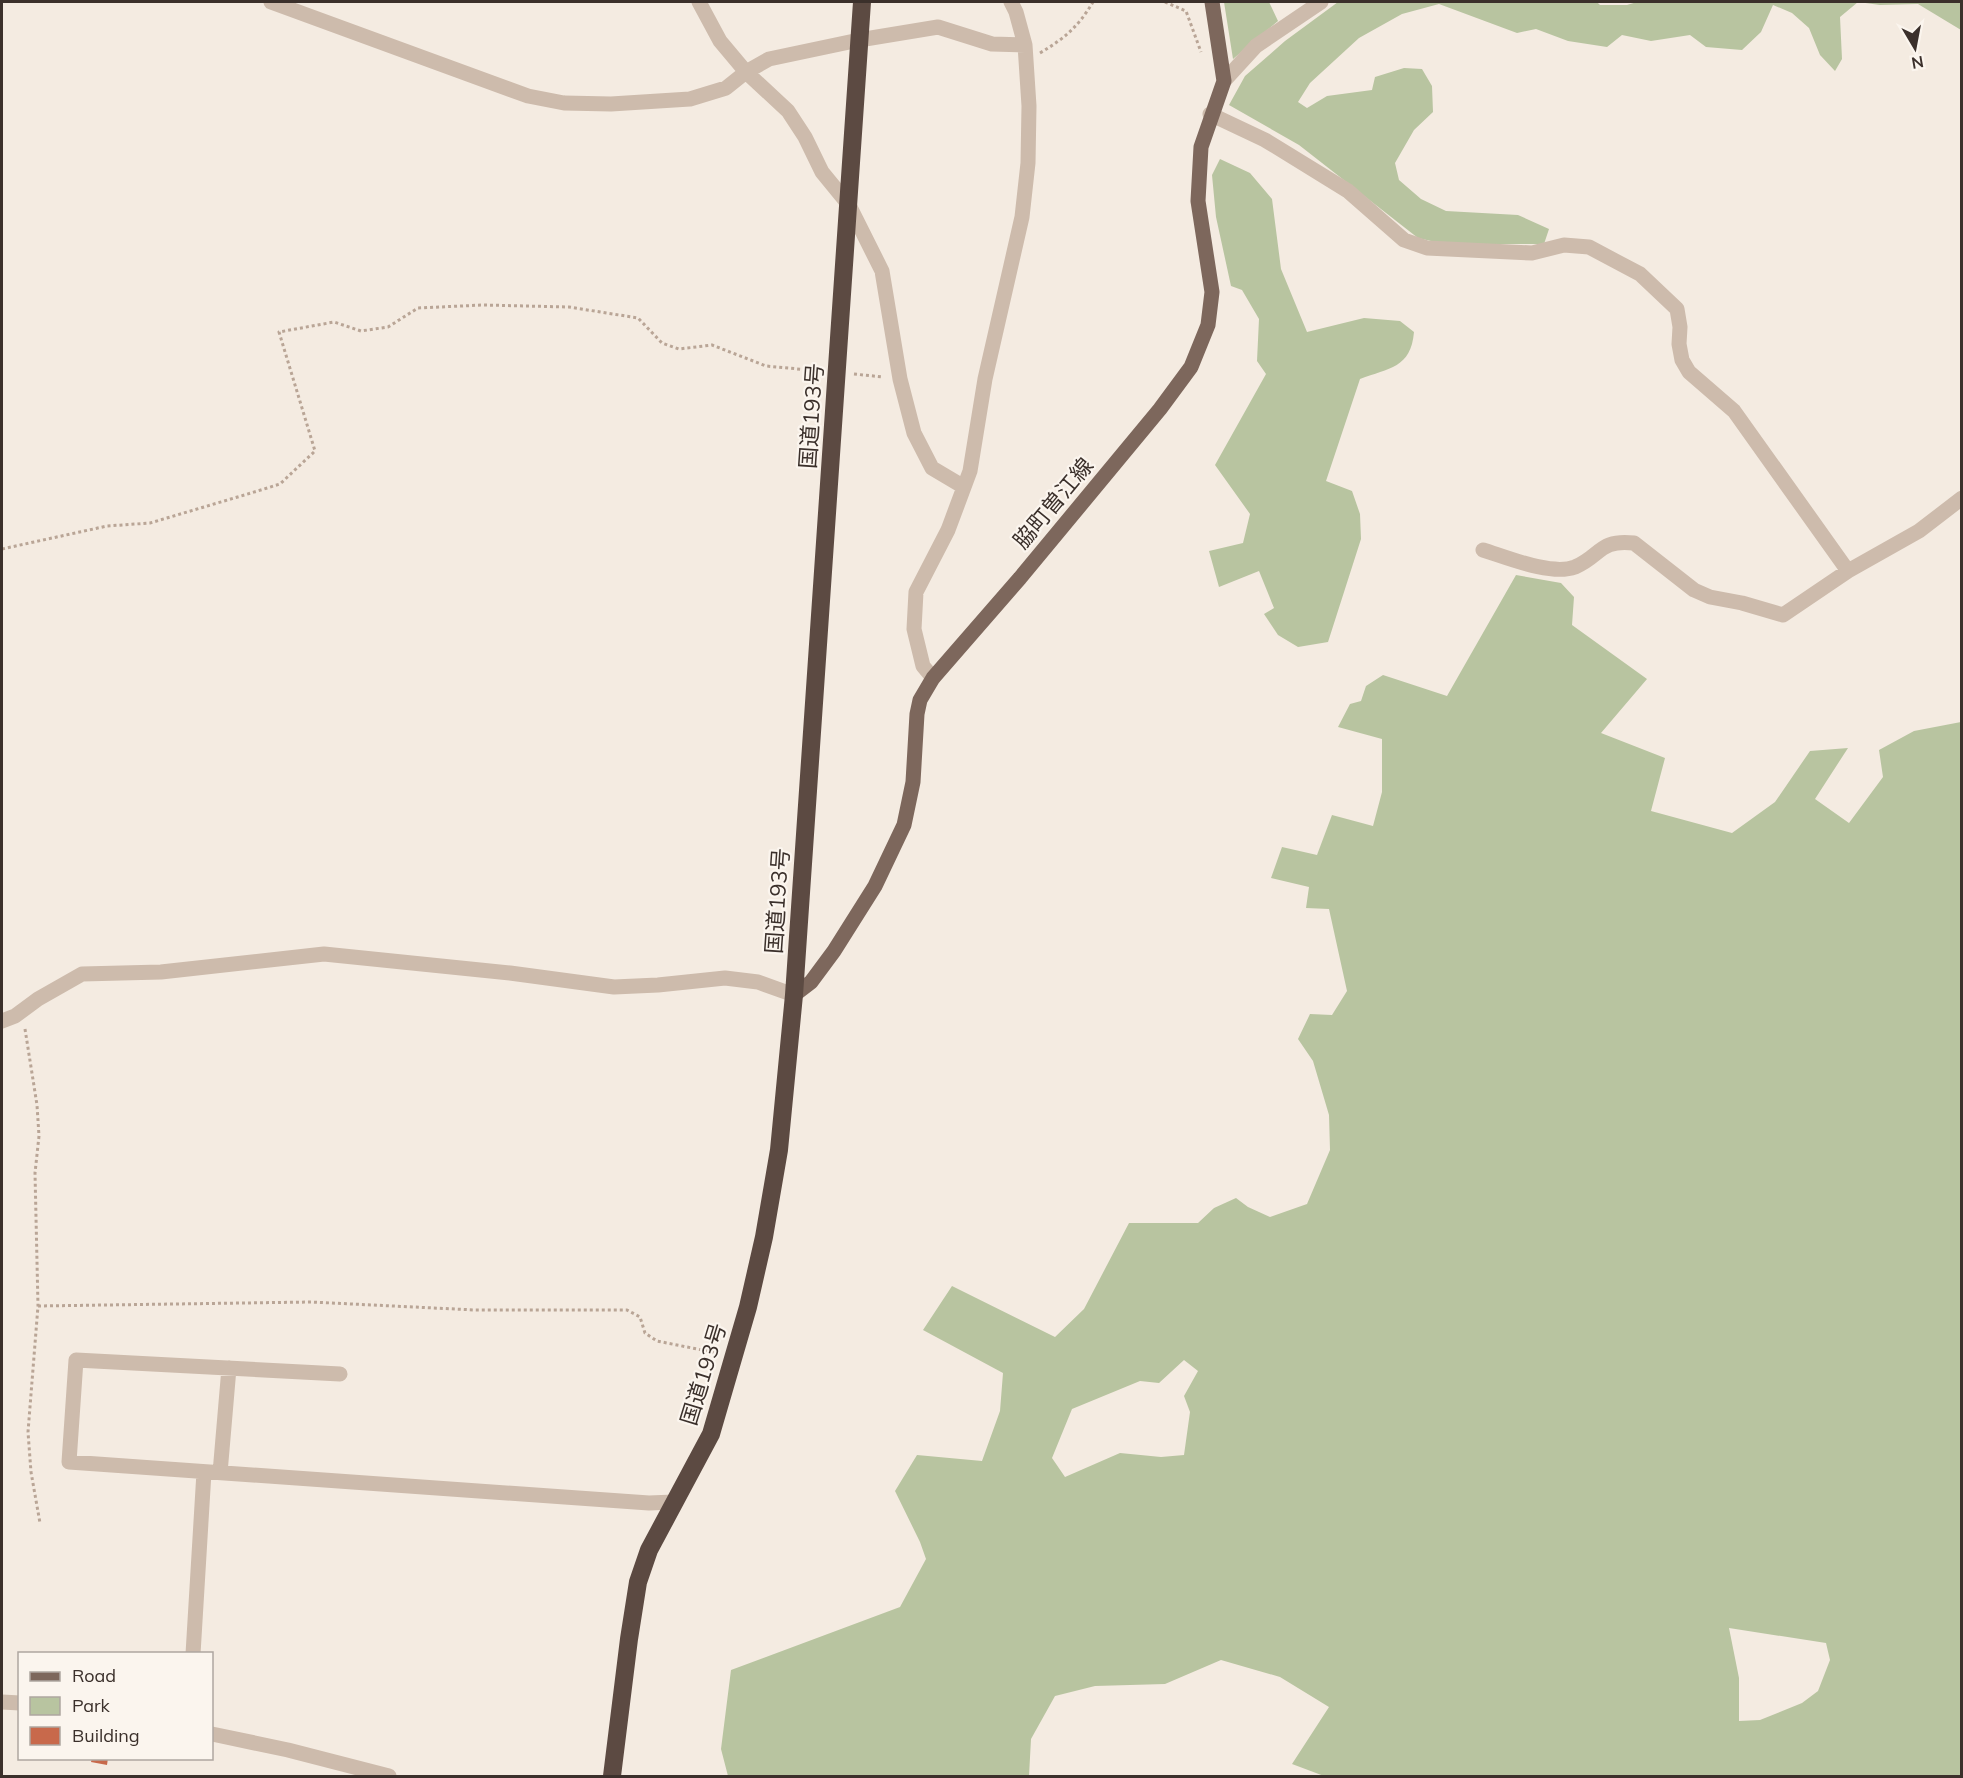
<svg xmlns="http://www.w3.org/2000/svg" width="1963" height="1778" font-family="Mulish,'Noto Sans JP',sans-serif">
<rect width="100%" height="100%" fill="#f4ebe1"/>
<path fill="#b8c4a0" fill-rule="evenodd" d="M1224,2h45l9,19 -45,38z
M1338,2h259l3,3h27l10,-3h324v28l-43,-26 -38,1 -22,-3 -18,15 2,42 -7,12 -15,-16 -11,-27 -17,-15 -19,-8 -12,27 -19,18 -36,-3 -16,-12 -39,6 -29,-6 -15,12 -39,-6 -32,-12 -19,4 -78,-29 -37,10 -43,24 -49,45 -12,19 9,6 20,-12 45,-6 3,-13 29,-9 18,1 10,17 1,26 -19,18 -19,33 4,17 22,19 25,12 72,4 31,14 -5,15h-100l-26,-6 -119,-93 -70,-40 16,-29 40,-35z
M1220,159l30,14 22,26 9,70 26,63 57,-14 36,3 14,11c-3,36 -25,36 -54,47l-34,102 26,10 8,23 1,25 -33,103 -30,5 -20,-12 -14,-21 10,-6 -15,-37 -40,16 -10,-36 34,-8 7,-29 -35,-49 51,-91 -9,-13 2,-42 -17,-29 -11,-4 -15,-69 -4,-42z
M1516,575l45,8 13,14 -2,28 75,54 -46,54 64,25 -14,53 81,22 43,-31 35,-51 38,-3 -33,51 34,24 34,-46 -4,-27 35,-19 47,-9v1054h-637l-32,-12 37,-57 -49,-30 -59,-17 -56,24 -70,2 -40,10 -24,43 -2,37h-301l-7,-27 10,-79 169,-63 26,-48 -6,-17 -25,-51 22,-36 65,6 18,-50 3,-38 -80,-43 29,-44 103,51 29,-28 45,-86h69l16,-15 22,-10 12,9 22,10 37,-13 23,-54 -1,-35 -16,-54 -15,-22 12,-25 22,1 15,-24 -18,-82 -23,-1 3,-21 -38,-9 11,-31 35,8 15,-40 41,11 9,-34v-53l-44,-12 12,-23 11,-3 5,-15 17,-11 64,21zM1184,1360l14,11 -14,25 6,16 -6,43 -23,2 -41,-4 -55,24 -13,-19 20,-49 68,-28 19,2zM1729,1628l97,15 4,17 -12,31 -16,12 -42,17 -21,1v-43z"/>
<path fill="#c8694b" d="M92,1758h16l-1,7 -16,-3z"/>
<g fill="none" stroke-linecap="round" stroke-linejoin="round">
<path stroke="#b9a596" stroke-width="3" stroke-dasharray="3 3" stroke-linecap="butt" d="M1165,2l21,9 15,41
M1040,53c25,-15 38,-26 53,-51
M854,374l29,3
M2,549l105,-23 43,-3 101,-30 29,-9 35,-33 -36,-119 55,-10 27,9 27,-4 30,-19 65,-3 86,2 69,11 24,25 17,6 33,-4 54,21 54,5
M25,1029l12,76 2,31 -4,37 3,133 -10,126 3,40 9,51
M38,1306l273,-4 164,8h152l13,7 5,16 12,8 60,12"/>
<path stroke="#cdbbac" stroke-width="15" d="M271,2l257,94 36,7 47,1 79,-5 36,-11 20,-16 23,-13 90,-19 79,-13 54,17 33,1
M699,2l21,39 26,31 42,39 17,26 17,35 27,33 33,66 18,108 14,54 18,35 32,19
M1224,81l32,-35 65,-44
M1210,114l55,26 83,51 56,49 23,8 105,5 32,-8 25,2 51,27 37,35 3,18 -1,17 3,16 7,12 45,39 114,160
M1483,550c23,7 68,26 92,17 26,-11 24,-28 59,-24l60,47 16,7 32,6 41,12 65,-44 71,-40 43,-33
M933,678l-10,-12 -9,-37 2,-37 32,-62 22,-59 15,-92 37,-162 6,-54 1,-57 -4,-61 -9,-33 -5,-10
M2,1021l13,-5 23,-17 44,-25 79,-2 163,-18 186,19 104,14 44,-2 67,-7 33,4 36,13
M340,1374l-264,-14 -7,102 580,41 25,-1
M220,1473l9,-105
M193,1654l11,-182
M2,1702l18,1
M212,1734l76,16 101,26"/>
<path stroke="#7d675c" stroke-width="15" d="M794,995l17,-13 23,-31 41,-65 29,-61 9,-43 4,-68 3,-14 13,-22 87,-100 140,-169 31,-42 17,-42 4,-33 -14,-91 3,-54 23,-66 -12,-79"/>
<path stroke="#5c4a42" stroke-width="18" d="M612,1776l17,-137 9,-57 11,-32 62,-116 37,-127 16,-70 15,-87 15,-155 68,-993"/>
</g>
<g text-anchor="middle" stroke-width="4.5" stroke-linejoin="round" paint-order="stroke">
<g font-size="22" fill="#3b302b" stroke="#fbf5ee">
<text transform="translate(811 416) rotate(-86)" y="8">国道193号</text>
<text transform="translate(1053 503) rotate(-50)" y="8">脇町曽江線</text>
<text transform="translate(777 901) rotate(-86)" y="8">国道193号</text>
<text transform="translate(703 1374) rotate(-73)" y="8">国道193号</text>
</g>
</g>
<rect width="1963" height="1778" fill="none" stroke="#3b302b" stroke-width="6"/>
<rect x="18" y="1652" width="195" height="108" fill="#fbf5ee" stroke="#aea6a0" stroke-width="1.5"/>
<rect x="30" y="1672" width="30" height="9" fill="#7d675c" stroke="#aea6a0" stroke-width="1.5"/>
<text x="72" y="1682" font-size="18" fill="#3b302b">Road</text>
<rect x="30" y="1697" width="30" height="18" fill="#b8c4a0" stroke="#aea6a0" stroke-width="1.5"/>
<text x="72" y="1712" font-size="18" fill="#3b302b">Park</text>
<rect x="30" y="1727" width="30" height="18" fill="#c8694b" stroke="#aea6a0" stroke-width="1.5"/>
<text x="72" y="1742" font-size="18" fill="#3b302b">Building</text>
<g transform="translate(1915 48) rotate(170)" stroke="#fbf5ee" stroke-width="4.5" paint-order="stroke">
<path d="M0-4.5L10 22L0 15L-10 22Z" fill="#3b302b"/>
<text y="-9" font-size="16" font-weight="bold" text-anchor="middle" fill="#3b302b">N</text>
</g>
</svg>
